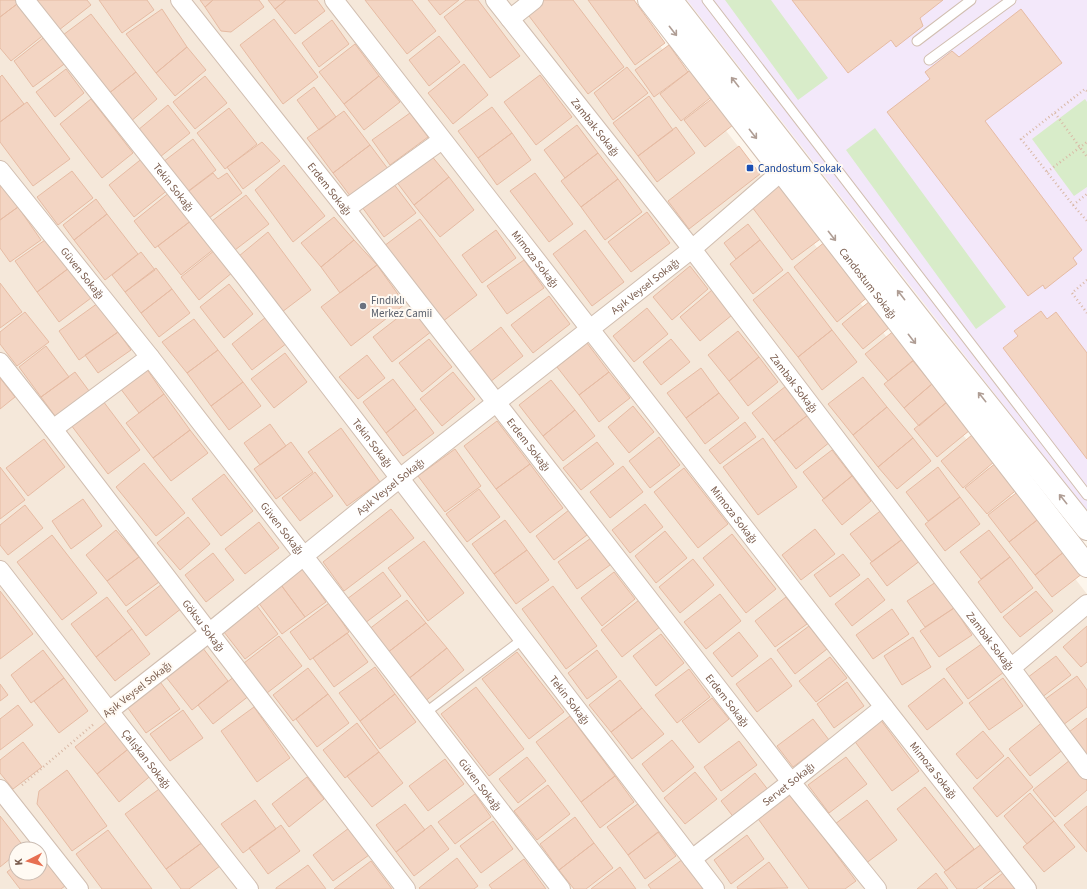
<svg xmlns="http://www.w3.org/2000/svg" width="1087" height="889" font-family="'Source Sans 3',sans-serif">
<rect width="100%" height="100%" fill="#fdf6ec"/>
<path fill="#f5e8da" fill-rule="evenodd" d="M0,0h624l463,594v295h-1087zM16,849h24v24h-24z"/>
<path fill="#f3e8fa" d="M687,0h400v512z"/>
<path fill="#d8ecc9" d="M725,0h46l57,78 -30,22z
M1085,99l2,3v85l-13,9 -42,-57z
M875,128l131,179 -30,22 -130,-179z"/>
<path fill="#f3d5c3" stroke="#e6bba3" d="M0,0h20l1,1 -21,16z
M35,0h52l4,5 -32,25z
M99,0h48l7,10 -32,23z
M200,0h13l-8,7z
M213,0h46l5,7 -33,25 -10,-1 -16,-24z
M268,0h18l-11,9z
M286,0h31l8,11 -30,23 -20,-25z
M365,0h47l24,31 -29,23z
M428,0h31l-19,15z
M466,0h12l42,56 -30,22 -46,-61z
M543,0h30l51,67 -36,27 -62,-82z
M588,0h46l31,43 -30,22z
M792,0h151l-23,18 3,8 -27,21 -5,-7 -43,33z
M21,1l25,32 -35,28 -11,-13v-31z
M162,9l25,38 -31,26 -30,-39z
M1021,9l41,54 -77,58 97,129 -9,8 4,6 -32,25 -2,-4 -15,11 -141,-184 43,-33 -5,-7 27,-21 7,6z
M91,14l45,58 -28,22 -45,-59z
M274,19l44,58 -35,27 -43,-59z
M332,20l17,24 -30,23 -17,-24z
M47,35l20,27 -34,25 -19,-26z
M439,36l21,26 -31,24 -20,-26z
M355,44l24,32 -35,28 -25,-32z
M669,45l19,27 -34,25 -19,-27z
M187,47l19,23 -31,26 -19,-23z
M464,64l24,31 -35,29 -25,-31z
M627,67l21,26 -35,27 -19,-27z
M693,68l21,27 -33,26 -21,-27z
M66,69l18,24 -29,24 -19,-25z
M136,72l21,27 -27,23 -22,-28z
M2,75l22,29 -24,18v-45z
M540,75l32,42 -36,28 -32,-43z
M205,76l22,27 -32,26 -22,-27z
M379,76l21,26 -36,28 -20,-26z
M314,87l22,30 -17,13 -22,-30z
M718,94l20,27 -33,26 -21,-27z
M649,96l24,34 -35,26 -25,-33z
M91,99l42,54 -31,25 -42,-54z
M27,102l43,57 -37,27 -33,-44v-20z
M168,105l22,28 -30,24 -22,-27z
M492,107l20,26 -34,25 -20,-27z
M229,108l28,36 -32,25 -28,-36z
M344,111l26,34 -37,28 -26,-35z
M410,113l18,24 -38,28 -18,-25z
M577,125l21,28 -33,25 -21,-28z
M676,127l19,26 -38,29 -19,-26z
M512,133l19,27 -34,25 -19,-27z
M193,139l23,31 -29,22 -24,-30z
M262,142l18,19 -37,28 -16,-22z
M370,145l18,24 -37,28 -18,-24z
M739,146l21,28 -71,55 -21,-28z
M598,153l20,26 -37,28 -20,-26z
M430,154l19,23 -35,28 -18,-24z
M144,157l25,32 -35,28 -25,-32z
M284,165l41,51 -32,26 -38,-52z
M72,171l21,27 -35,27 -21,-28z
M213,173l5,6 9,-6 15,20 -33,25 -20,-27z
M535,173l38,51 -24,18 -39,-51z
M785,176l42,58 -35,26 -43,-57z
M449,177l25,33 -34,27 -26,-32z
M618,179l24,33 -37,28 -24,-33z
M0,183l18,24 -18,13z
M393,183l23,30 -32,24 -22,-30z
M170,192l22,28 -37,28 -21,-27z
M246,195l23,29 -34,26 -23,-29z
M96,199l11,15 -33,26 -11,-15z
M18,207l23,33 -31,22 -10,-14v-28z
M647,212l23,31 -39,29 -23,-30z
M107,214l31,40 -33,26 -31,-40z
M334,217l20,23 -33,27 -20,-24z
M420,219l57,76 -35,27 -58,-76z
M192,220l22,29 -33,26 -23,-29z
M748,224l12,16 -24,19 -12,-16z
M496,230l20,28 -34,25 -20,-28z
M585,230l39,52 -32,24 -39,-52z
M268,232l43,58 -29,22 -43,-56z
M48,238l21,30 -32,24 -22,-31z
M354,240l23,25 -37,28 -19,-26z
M760,240l23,30 -30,24 -23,-30z
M826,241l43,55 -32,26 -43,-55z
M215,250l18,22 -34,28 -18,-23z
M141,252l14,18 -30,22 -13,-17z
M524,260l20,28 -37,26 -20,-28z
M377,265l28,39 -54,42 -30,-39z
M690,266l18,23 -36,31 -19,-23z
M69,268l22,30 -32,24 -22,-30z
M156,268l16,21 -31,24 -16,-21z
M788,272l44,58 -34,27 -45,-57z
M0,283l22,29 -22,16z
M229,284l24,30 -29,24 -24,-31z
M172,289l18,24 -31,24 -18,-24z
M712,290l20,25 -32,26 -20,-24z
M549,296l21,28 -37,29 -22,-28z
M870,301l20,26 -27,22 -21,-25z
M98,303l20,29 -39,28 -20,-29z
M413,306l19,25 -40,31 -19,-25z
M647,308l21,26 -34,28 -21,-26z
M1041,311l6,8 9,-7 31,41v106l-84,-111 15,-12 -4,-5z
M25,312l24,30 -32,24 -17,-22v-12z
M266,317l21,26 -35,27 -20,-26z
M194,319l24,31 -31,23 -25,-31z
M501,327l22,29 -33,26 -22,-29z
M832,330l25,32 -35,28 -24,-33z
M895,330l22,27 -29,24 -23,-27z
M738,331l21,26 -30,24 -21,-26z
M118,332l13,18 -33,23 -13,-18z
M429,339l23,28 -30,25 -23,-29z
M671,339l19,23 -29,23 -18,-23z
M587,343l22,29 -30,23 -22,-28z
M46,346l23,31 -28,20 -22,-30z
M218,350l25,32 -32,24 -24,-33z
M285,353l22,29 -33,26 -23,-29z
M367,355l18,23 -27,21 -19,-22z
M759,357l19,25 -30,24 -19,-25z
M913,361l19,23 -28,24 -20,-24z
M146,368l18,26 -25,19 -19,-25z
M701,368l18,25 -33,25 -19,-25z
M75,372l17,23 -34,25 -17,-23z
M453,372l22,27 -33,27 -22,-27z
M609,372l21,26 -31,24 -20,-27z
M863,377l24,30 -34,28 -25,-31z
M0,378l15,19 -15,12z
M393,379l23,30 -30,24 -23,-31z
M551,380l24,30 -32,26 -24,-31z
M243,382l18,24 -32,24 -18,-24z
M932,384l15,18 -28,24 -15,-18z
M786,386l22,29 -34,26 -22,-28z
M719,393l20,25 -34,26 -19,-26z
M164,394l26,36 -37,28 -27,-35z
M103,401l37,49 -32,24 -37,-49z
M947,402l23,28 -33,27 -23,-28z
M633,406l21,26 -25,21 -21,-26z
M887,407l26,31 -35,29 -25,-32z
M416,409l18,24 -31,23 -17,-23z
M575,410l20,26 -32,25 -20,-25z
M808,415l22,27 -34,27 -22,-28z
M497,421l33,43 -34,25 -32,-43z
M745,422l11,15 -36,27 -11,-14z
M270,424l16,22 -26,19 -16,-22z
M341,428l39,54 -33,24 -39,-54z
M190,430l18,23 -37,28 -18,-23z
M972,435l22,27 -31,26 -22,-27z
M659,437l21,28 -30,23 -21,-27z
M763,438l34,49 -39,28 -35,-48z
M913,438l18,23 -34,28 -19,-22z
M44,439l21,28 -37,29 -22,-28z
M291,442l22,30 -37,27 -22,-30z
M597,442l17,22 -33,26 -18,-22z
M455,449l26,37 -36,26 -27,-36z
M832,450l20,26 -28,23 -21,-27z
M997,462l22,26 -32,26 -22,-26z
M144,463l41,50 -29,23 -40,-49z
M530,464l33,44 -33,25 -34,-44z
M623,466l20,26 -33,26 -20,-26z
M0,467l25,33 -25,19z
M938,467l22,30 -32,24 -22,-29z
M684,468l44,56 -30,24 -44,-56z
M315,472l18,24 -33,25 -18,-23z
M224,474l29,37 -32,25 -29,-37z
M852,476l19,25 -29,24 -20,-25z
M479,489l21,28 -33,25 -21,-28z
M1020,490l21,27 -32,25 -21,-27z
M960,497l20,27 -35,27 -20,-27z
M83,499l19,27 -31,23 -19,-28z
M645,504l18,23 -33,26 -18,-23z
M25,505l18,23 -35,27 -8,-10v-20z
M391,509l23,29 -70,53 -21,-29z
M883,509l21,29 -32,24 -22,-28z
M569,510l18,25 -33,25 -18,-24z
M188,517l22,27 -30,26 -23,-27z
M1041,517l29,30 -35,28 -26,-33z
M505,520l22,30 -33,24 -22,-30z
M259,522l20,26 -34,26 -20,-25z
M815,529l20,25 -34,26 -19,-25z
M116,530l23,27 -32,24 -21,-26z
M989,530l21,27 -29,22 -21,-27z
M665,531l22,27 -31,25 -21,-27z
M732,534l44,55 -30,24 -43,-55z
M52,535l45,58 -35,27 -45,-58z
M591,538l19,27 -33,24 -19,-27z
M904,538l17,22 -34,26 -17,-23z
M424,541l40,52 -36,28 -40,-53z
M1070,547l17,23 -35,27 -17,-22z
M527,550l22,30 -33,24 -22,-30z
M213,553l21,27 -28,22 -21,-27z
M843,554l17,21 -30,22 -16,-22z
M139,557l20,25 -33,24 -19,-25z
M1010,557l23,31 -32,25 -23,-31z
M693,559l21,26 -34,28 -21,-26z
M303,569l23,33 -21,15 -24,-32z
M383,572l18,24 -36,27 -18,-24z
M614,572l21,27 -33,27 -21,-28z
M868,578l17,22 -33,26 -17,-22z
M936,582l18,26 -29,19 -18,-26z
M162,584l20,24 -36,28 -19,-25z
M281,585l24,32 -23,17 -24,-32z
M553,586l44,60 -31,23 -44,-60z
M0,591l33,43 -33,25z
M1036,591l17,20 -33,26 -17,-20z
M720,594l21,27 -35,28 -22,-27z
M107,597l25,32 -36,28 -25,-33z
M786,597l21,27 -32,23 -20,-26z
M407,600l19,23 -39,30 -19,-23z
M639,600l22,26 -39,31 -21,-27z
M329,603l20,29 -39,28 -20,-28z
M257,606l21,28 -33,25 -21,-27z
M954,608l18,27 -33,22 -19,-26z
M892,609l17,25 -36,25 -17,-24z
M426,623l21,25 -40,32 -20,-27z
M809,626l18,23 -32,25 -18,-24z
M1087,626v36l-6,5 -18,-20z
M132,629l18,25 -35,27 -19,-24z
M739,632l19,24 -26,21 -19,-24z
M347,633l21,29 -34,25 -21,-29z
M661,634l23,29 -28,23 -23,-30z
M279,636l23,30 -35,27 -23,-30z
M913,637l18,30 -29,18 -18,-29z
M199,643l29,38 -36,29 -30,-38z
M983,643l21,29 -36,27 -22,-30z
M447,648l17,22 -40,32 -17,-22z
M43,650l21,28 -33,25 -20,-28z
M597,650l20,27 -30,22 -19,-26z
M517,652l47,60 -35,27 -47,-60z
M1056,656l15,19 -30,23 -14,-20z
M830,657l17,21 -31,24 -17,-21z
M771,658l21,28 -35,26 -21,-28z
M375,667l20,27 -35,27 -21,-28z
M308,668l20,26 -35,27 -20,-26z
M689,669l21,28 -33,26 -22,-28z
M235,676l15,19 -37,29 -15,-19z
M1077,676l10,14v17l-24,18 -19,-25z
M64,678l24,33 -29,22 -25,-32z
M944,678l19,25 -36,27 -19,-24z
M1003,678l20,28 -34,24 -20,-27z
M158,679l22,30 -34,24 -21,-29z
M620,680l22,28 -31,24 -22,-27z
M847,682l17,24 -30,22 -17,-24z
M0,684l8,11 -8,6z
M476,687l48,62 -35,27 -48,-62z
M328,694l21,29 -32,24 -21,-28z
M395,694l21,28 -36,27 -20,-28z
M712,698l17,21 -30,24 -17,-22z
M18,705l15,20 -33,25v-31z
M254,707l36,51 -33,24 -36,-51z
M642,708l22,26 -32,25 -21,-27z
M183,710l20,28 -33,23 -20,-27z
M877,715l42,56 -27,20 -42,-56z
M570,716l45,60 -34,26 -45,-60z
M1087,718v38l-18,-24z
M110,719l22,27 -35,28 -22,-27z
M813,719l16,21 -36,27 -16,-21z
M1044,721l21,27 -35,28 -21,-27z
M357,723l22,29 -34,26 -22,-28z
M983,731l21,25 -27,23 -21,-25z
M672,740l22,27 -31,25 -21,-28z
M739,741l18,24 -36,26 -17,-24z
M23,742l19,25 -29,22 -13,-16v-13z
M132,746l22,27 -35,29 -22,-28z
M379,752l24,31 -31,24 -25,-31z
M527,757l19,24 -28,22 -19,-24z
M846,757l21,27 -38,29 -21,-28z
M1008,757l25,30 -36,30 -24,-29z
M445,759l19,25 -36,27 -19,-25z
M1070,760l17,20v10l-32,27 -22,-27z
M67,770l40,56 -35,25 -35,-47 2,-13z
M695,772l22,27 -32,25 -21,-26z
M755,773l14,18 -34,28 -14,-18z
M615,776l19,26 -34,26 -19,-26z
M307,777l17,22 -35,28 -17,-23z
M166,784l41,55 -41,30 -41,-55z
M548,785l22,29 -33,26 -23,-29z
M925,787l49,62 -28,22 -49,-62z
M789,791l67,90 -11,8h-36l-53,-73z
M1030,793l24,28 -27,23 -23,-28z
M475,794l16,23 -36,27 -17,-22z
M255,800l21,29 -33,24 -22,-29z
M867,800l30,40 -32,24 -30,-40z
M639,803l21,28 -32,24 -21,-28z
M405,804l20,26 -29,22 -20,-27z
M1087,806v46l-23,-27z
M0,816l24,31 -2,2h-6v5l-16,13z
M575,817l19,26 -35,27 -19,-26z
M493,821l20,28 -32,24 -21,-27z
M1054,821l21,26 -31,25 -21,-25z
M281,825l19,26 -32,23 -19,-26z
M431,825l18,24 -35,27 -18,-24z
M349,828l20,27 -36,26 -20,-26z
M108,830l44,59h-50l-26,-35z
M658,832l18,24 -31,23 -17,-24z
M747,835l17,24 -33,25 -17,-24z
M207,839l17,24 -35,26h-8l-15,-20z
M594,843l19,25 -27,21h-12l-15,-19z
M983,843l20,26 -27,20h-19l-13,-17z
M40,855l25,31 -4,3h-41l-13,-17 9,-7v8h24z
M457,858l21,28 -4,3h-54l-1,-1z
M524,859l22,30h-54l-3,-4z
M683,859l22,29 -2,1h-52l-3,-4z
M371,861l21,28h-58z
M769,862l19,26 -50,1 -1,-2z
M308,865l18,24h-50v-1z
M620,867l16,22h-45z
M936,873l12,16h-31z
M1003,873l13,16h-33z"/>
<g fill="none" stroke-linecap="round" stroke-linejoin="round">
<g stroke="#d1beb0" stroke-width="11">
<path id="service" d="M707,0l380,495
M917,41l54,-41
M929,60l82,-60
M425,713l98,-74"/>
</g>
<g stroke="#d1beb0" stroke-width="20">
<g id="minor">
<path id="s1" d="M25,0l221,278 469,611"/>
<path id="s2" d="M180,0l166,209 445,573 86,107"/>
<path id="s3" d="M334,0l550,707 143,182"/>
<path id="s4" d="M495,0l197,249 319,419 76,102"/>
<path d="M510,19l24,-19"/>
<path id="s5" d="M0,170l150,187 411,532"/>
<path d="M346,209l96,-69"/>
<path id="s6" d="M0,362l53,67 353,460"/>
<path d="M53,429l97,-72"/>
<path id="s7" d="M0,570l109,141 140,178"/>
<path d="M1011,668l76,-64"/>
<path id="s8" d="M109,711l101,-79 190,-154 292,-229 90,-78"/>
<path d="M0,789l79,100"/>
<path id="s9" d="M692,859l99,-77 93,-75"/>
</g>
</g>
<g stroke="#d1beb0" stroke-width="24">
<g id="tertiary">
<path id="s10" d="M649,0l438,566"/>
<path d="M671,0l261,335 155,194"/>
</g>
</g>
<path stroke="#d9b8a5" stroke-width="2.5" stroke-dasharray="1 3" stroke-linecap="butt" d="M1087,91l-2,-2 -64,50 52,66 14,16
M1055,113l32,44
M1047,172l40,-30
M1073,205l14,-11
M1087,280l-15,13 15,20
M22,785l73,-62"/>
<use href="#service" stroke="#fff" stroke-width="9"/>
<use href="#minor" stroke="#fff" stroke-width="18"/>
<use href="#tertiary" stroke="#fff" stroke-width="22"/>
</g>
<defs><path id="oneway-shaft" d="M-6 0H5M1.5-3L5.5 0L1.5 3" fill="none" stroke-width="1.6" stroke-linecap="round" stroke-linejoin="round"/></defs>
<g stroke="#af9d94">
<use href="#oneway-shaft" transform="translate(673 31) rotate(52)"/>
<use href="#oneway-shaft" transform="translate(735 82) rotate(-128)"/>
<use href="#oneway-shaft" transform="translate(753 134) rotate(52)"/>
<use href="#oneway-shaft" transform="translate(832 236) rotate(52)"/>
<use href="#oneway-shaft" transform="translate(901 295) rotate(-128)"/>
<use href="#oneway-shaft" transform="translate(912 339) rotate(52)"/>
<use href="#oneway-shaft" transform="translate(982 397) rotate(-129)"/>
<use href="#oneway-shaft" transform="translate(1063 499) rotate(-129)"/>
</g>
<rect fill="#1a4fb4" stroke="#fffaf3" stroke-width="1.5" x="746" y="164" width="8" height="8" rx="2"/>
<circle fill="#6b7280" stroke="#fffaf3" stroke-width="1.5" cx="363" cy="306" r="4"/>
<g text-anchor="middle" stroke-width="4" stroke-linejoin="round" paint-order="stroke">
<g font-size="11" fill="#7a5c4d" stroke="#fffaf3">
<text dy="4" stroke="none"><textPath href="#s4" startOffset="162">Zambak Sokağı</textPath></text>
<text dy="4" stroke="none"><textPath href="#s1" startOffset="239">Tekin Sokağı</textPath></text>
<text dy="4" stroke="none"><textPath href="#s2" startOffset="241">Erdem Sokağı</textPath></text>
<text dy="4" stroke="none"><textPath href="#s3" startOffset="328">Mimoza Sokağı</textPath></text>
<text dy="4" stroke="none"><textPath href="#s5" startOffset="132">Güven Sokağı</textPath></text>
<text dy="4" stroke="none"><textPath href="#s10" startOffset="358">Candostum Sokağı</textPath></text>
<text dy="4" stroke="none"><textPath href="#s8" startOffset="684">Aşık Veysel Sokağı</textPath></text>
<text dy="4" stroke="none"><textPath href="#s4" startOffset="486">Zambak Sokağı</textPath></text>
<text dy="4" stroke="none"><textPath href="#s1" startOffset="563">Tekin Sokağı</textPath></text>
<text dy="4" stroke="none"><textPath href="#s2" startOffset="565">Erdem Sokağı</textPath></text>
<text dy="4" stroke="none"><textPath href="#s8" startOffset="360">Aşık Veysel Sokağı</textPath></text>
<text dy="4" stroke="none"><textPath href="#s3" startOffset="652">Mimoza Sokağı</textPath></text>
<text dy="4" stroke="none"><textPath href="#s5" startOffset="456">Güven Sokağı</textPath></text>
<text dy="4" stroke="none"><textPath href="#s6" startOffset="333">Göksu Sokağı</textPath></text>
<text dy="4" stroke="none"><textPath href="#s4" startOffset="810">Zambak Sokağı</textPath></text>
<text transform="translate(137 689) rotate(-38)" y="4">Aşık Veysel Sokağı</text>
<text dy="4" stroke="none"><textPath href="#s1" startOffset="887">Tekin Sokağı</textPath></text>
<text dy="4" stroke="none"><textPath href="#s2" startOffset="889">Erdem Sokağı</textPath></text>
<text dy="4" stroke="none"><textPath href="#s7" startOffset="239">Çalışkan Sokağı</textPath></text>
<text dy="4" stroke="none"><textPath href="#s3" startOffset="976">Mimoza Sokağı</textPath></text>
<text dy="4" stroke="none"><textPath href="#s9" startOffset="122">Servet Sokağı</textPath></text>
<text dy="4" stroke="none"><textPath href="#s5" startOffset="780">Güven Sokağı</textPath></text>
</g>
<g font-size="11" fill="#164399" stroke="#fffaf3" text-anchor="start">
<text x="758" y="172">Candostum Sokak</text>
</g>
<g font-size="11" fill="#5b616d" stroke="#fffaf3" text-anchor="start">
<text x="371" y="304">Fındıklı<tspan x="371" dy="13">Merkez Camii</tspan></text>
</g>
</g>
<g transform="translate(28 861) rotate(264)"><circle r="19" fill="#fffaf3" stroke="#cabbb1"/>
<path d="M0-3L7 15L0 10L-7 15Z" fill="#e76f51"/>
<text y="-6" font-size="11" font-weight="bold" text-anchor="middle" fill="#7a5c4d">K</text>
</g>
</svg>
